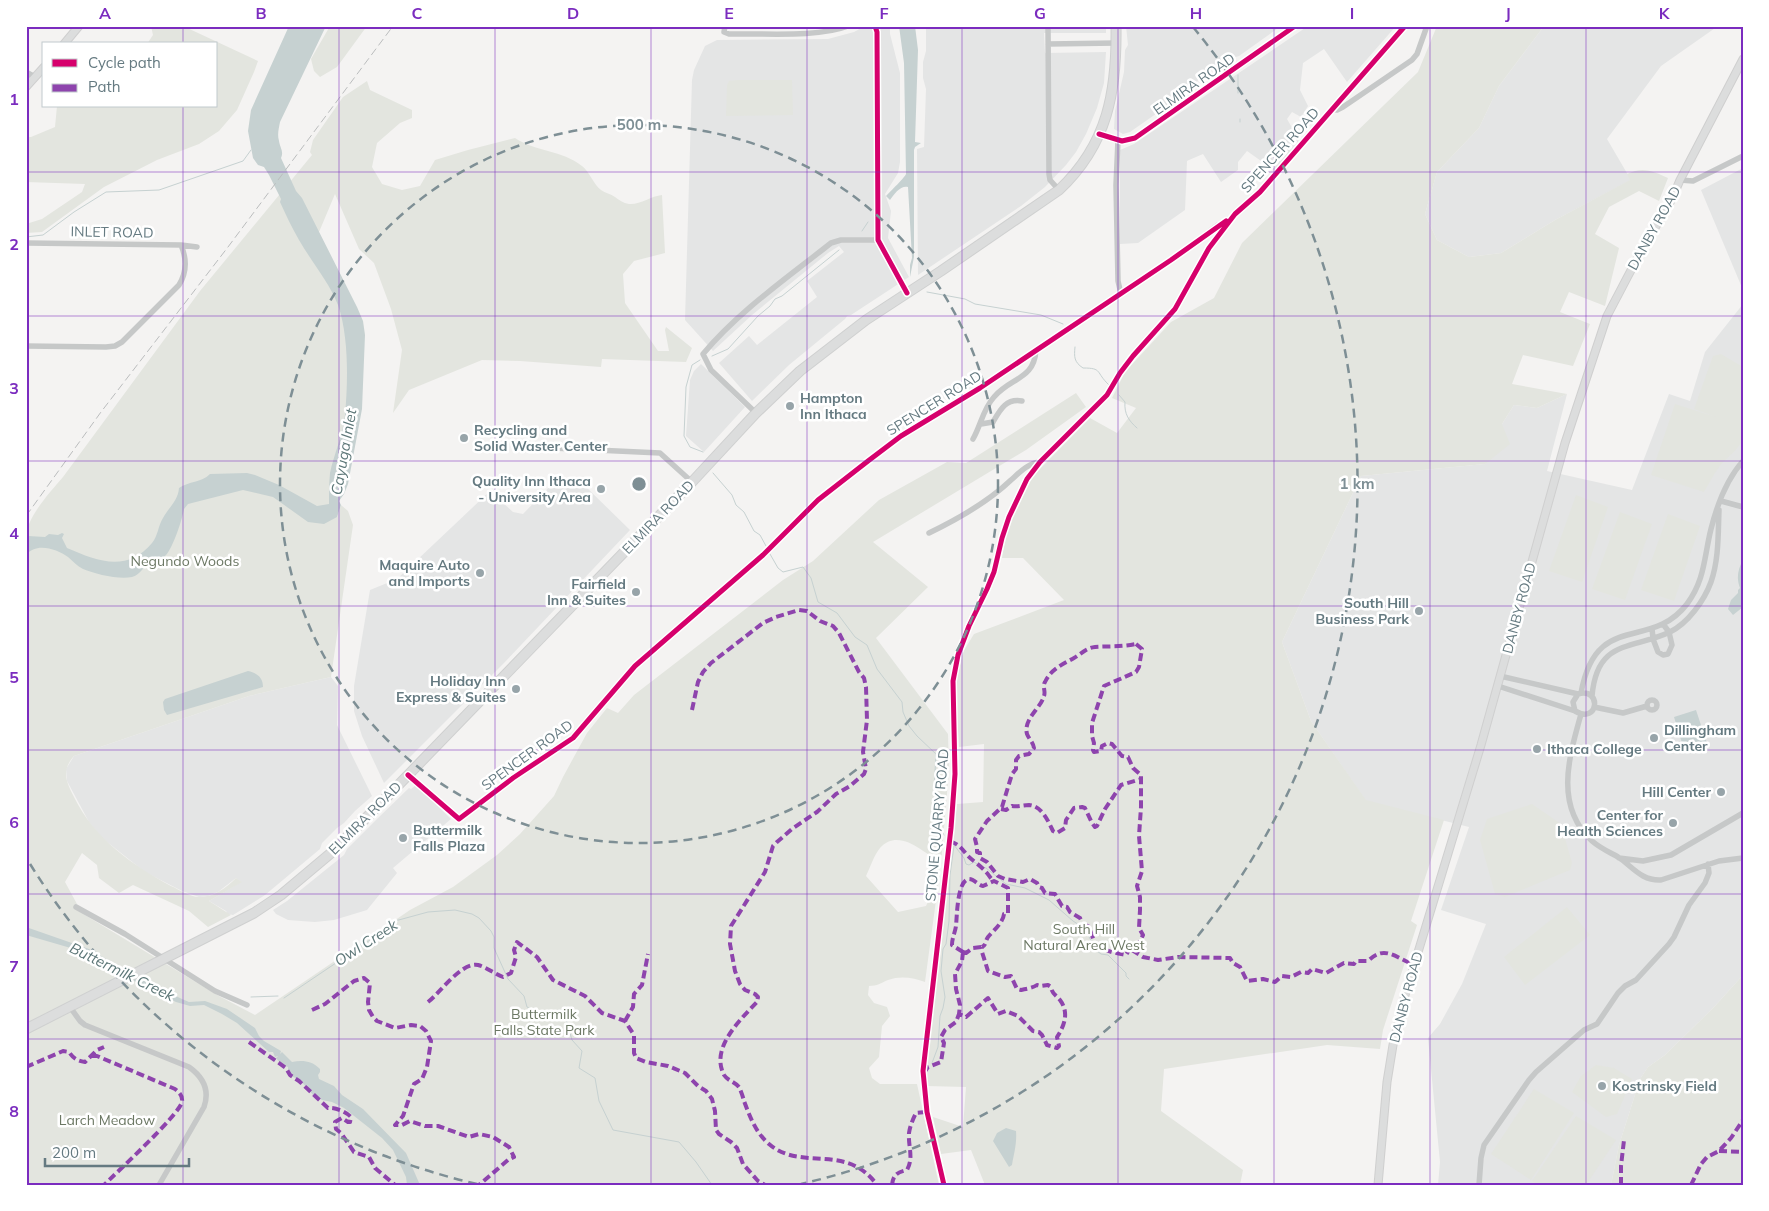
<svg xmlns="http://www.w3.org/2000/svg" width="1769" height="1211" font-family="Mulish,sans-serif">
<rect width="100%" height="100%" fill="#f4f3f2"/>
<path fill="#e4e5e5" d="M865,26h25v8l10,39v89l-2,11 -13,21 6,17 -3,27 21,39 -58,38 -4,1 -2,3 -56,46 -37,36 -33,-38 30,-27 8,9 60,-48 -10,-16 37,-29 -5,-6 -11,7 -76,62 -39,36 -28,-31 7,-240 2,-10 11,-24 12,-6 111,-1 26,-7z
M926,26h180v7h-62l1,20 61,-1 -2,31 -7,25 -11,26 -10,18 -10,13 -21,22 -24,19 -103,69 -1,-126 7,-2 2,-58 -3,-11v-16l3,-11z
M1126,26h155l-42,30 -13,4 -22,13 -10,12 -15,7 -6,10 -43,30 -7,2 -9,-5 1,-18 9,-39 1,-22 3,-5z
M1308,26h88l-49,56 -23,-33 -21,14 -3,27 8,16 -7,11 -9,-5 -5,7 12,21 -24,31 -28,-20 -9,11v8l-17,12 -18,-28 -14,6 -2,1 -2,49 -47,33 -18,1v-94l14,-6z
M1544,26h174l-57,40 -54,73 24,41 -76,40 -54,33 -32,4 -32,-17 -12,-26 12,-42 42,-44 20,-42z
M1743,168v122l-42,-100z
M1743,304v671l-29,32 -49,48 -17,12 -8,12 -21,66 -8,40h-173l2,-23 -12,-124 12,-14 22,-40 24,-60 -45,-14 28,-83 -103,-26 -55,-80 -29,-79 79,-166 124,-12 17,-40 12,-19 23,3 30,-14 -20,77 85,19 37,-96 21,7 15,-49z
M701,364l44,43 -41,45 -18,-16 4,-56 4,-9z
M552,484l32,1 46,45 -126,133 -120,120 -22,-47 -8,-25v-25l16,-96 27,-11 93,-88 23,21 10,2z
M331,677l7,9 -1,39 35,71 -17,15 -11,12 -7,5 -15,15 -2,6 -55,46 -32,20 -5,-1 -2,-3 -17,-10 32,-19 -5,-4 -18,14 -10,4 -9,1 -17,-6 -37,-19 -43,-34 -13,-16 -22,-41 -1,-12 8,-13 175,-60z
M416,785l35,34 -58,49 4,5 -30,37 -33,10 -19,2 -27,-2 -12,-6 -3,-4 14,-9 57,-46 3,-6 31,-31 31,-30 2,1z"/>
<path fill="#e3e5df" d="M151,26h32l75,35 -4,11 -17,38 -18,21 -20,13 -42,16 -53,27 -62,45 -16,1v-9l16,-5 40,-27 3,-8 -59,-2v-45h5l24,-10 2,-21h159v-62h-69l6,-9z
M330,26h37l-30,41 -17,10 -6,-6 -3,-12z
M1437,26h107l-45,60 -20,42 -42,44 -12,42 12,26 32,17 32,-4 54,-33 75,-40 -3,-6c16,-8 26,-3 41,4l-9,23 -20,-10 -30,16 -14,27 24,14 -14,58 -36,-14 -9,20 30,12 -17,42 -50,-11 -11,29 55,10 -30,14 -23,-3 -12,19 8,20 -25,20 -124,12 -79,166 29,79 55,79 78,20 -33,101 6,4 -34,105 -3,19 -53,-4 -163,24 -3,42 82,59 -3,15h-255l-14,-35 -30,4 -8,-37 30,10 3,-40 -40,-1v-24l31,-258 26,-2 1,-58 -25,3 -4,-61 8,-34 11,-18 90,-34 -41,-42h-21l4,-24 11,-27 16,-31 57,-58 27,15 19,-25 -24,-10 13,-26 46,-50 43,-24 28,-55 176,-171z
M737,80h55l1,35 -67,1 1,-31 2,-4z
M367,81l3,9 42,20v8l-12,5 -23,20 -5,24 10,17 20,6 18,-4 15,-26 33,-10 47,-12c21,14 47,12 67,28 8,6 11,18 19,24 4,3 10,4 14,7 4,3 8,6 14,7 11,1 22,-8 33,-9l3,58 -31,8 -11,13 2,29 33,48h11l-4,-21 1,-3 26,21 -6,14 -84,-3 -1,8 -81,-6 -38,-1 -73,30 -16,23 9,-63 -11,-41 -17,-46 -15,-14 -24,-55 -21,50 39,76 -8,132 -8,65 4,-12 7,6 5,14 -22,152 -82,19 -175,60c-13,15 -8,25 0,41 20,41 58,68 97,89 9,4 19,11 28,11 15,0 27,-9 37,-19l6,4 -33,19 22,14 -23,12 -19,-16 -56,-26 -14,8 -20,-15 -2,-13 -15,-12 -17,29 12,22 -2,5 144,87 36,19 155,-105 43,-23 44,-32 23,-21 34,-38 9,-19 24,-44 20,-25 11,5 16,-18 149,-115 30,-19 66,-61 68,-38 19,1 110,-70 10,14 -60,43 -153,92 55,45 -52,51 72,96 1,36 -8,94c-16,-11 -42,-37 -61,-16 -6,7 -10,20 -14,28l32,36 28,-6 13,-28 -14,104c-11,-4 -24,-7 -37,-2 -7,3 -11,6 -19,6l-1,9 6,8 13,4 3,9 -8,10 -3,31 -10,11 3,10 8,6h37l22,101h-913v-630l2,-3v-16l-2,1c0,-19 25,-46 37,-60l137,-186 112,-136 -2,-3 3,-12 30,-43z
M1721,354l22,13v72c-3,9 -18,20 -24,28 -6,8 -10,17 -15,25l-53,-17 24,-71 41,13 -22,-8 19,-53z
M1576,495l32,12 -26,75 -33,-11z
M1620,512l32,12 -27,76 -33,-11z
M1668,514l32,12 -26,75 -33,-11z
M1532,804l29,20 11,39 -2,7 -65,27 -10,-3 -15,-54 7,-21z
M1567,907l23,28 -65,50 -21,-28z
M1743,975v210h-132l8,-40 21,-66 8,-12 17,-12 49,-48z
M1596,1065l18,3 18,11 -15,35 -11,3 -34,-25 9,-16z
M1534,1089l40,24 -43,67 -40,-26z
M1576,1116l40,24 -30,45h-48l-6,-4z"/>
<path fill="#c6d1d1" d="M289,26h37l-46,96c-1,6 -3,12 -1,19 1,7 5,10 2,17l15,33 6,7 55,109 6,14 2,14 -3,74 -14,75 -4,10 -5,7 2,4 -4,12 -13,7 -16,-2 -35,-25 -30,-7 -55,14 -4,5c-1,8 -11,39 -18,46 -5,5 -11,5 -17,8 -6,4 -9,12 -17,14 -13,3 -37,-3 -49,-8 -6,-3 -10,-8 -15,-12 -11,-8 -32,-15 -42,-2v-18l2,-1 17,1 4,-3 9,1 4,-2 2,1 -2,4 5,10c30,13 60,25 85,-5 6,-7 6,-17 11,-25 6,-11 15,-17 16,-30 10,-7 22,-5 31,-14l37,-1 8,2 24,10 38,21 12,-2c0,-11 0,-20 1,-31 4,-19 13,-38 15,-58 3,-34 4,-78 -7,-110 -9,-23 -27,-44 -39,-65 -7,-12 -13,-25 -19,-38l1,-3 -12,-24 -5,-8 -6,-2 -5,-7 -5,-27 3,-21z
M899,26h16l3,24 -3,92 6,1 -6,4 -1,3v107l-4,20v-12l2,-7 -4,-71c-7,-2 -14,7 -18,13l-4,-4c4,-4 19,-19 20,-22l-2,-111z
M1743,560v47l-10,8 -5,-6 3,-9 7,-7v-3l2,-2c-4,-10 -2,-19 3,-28z
M248,671c9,2 15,6 15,16l-96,28 -3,-5 -1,-8 2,-3z
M1696,710l12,36 -23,7 -11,-36z
M26,927l63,22 53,31 40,19 7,3 16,-1 22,8 28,19 4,8 5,5 17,10 -1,3 2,-2 10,10c11,-2 20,-1 28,7v3l-2,3 1,4 15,7 8,9 21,14 43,44 14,32h-13l-1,-8 -13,-27 -11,-12 -38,-30 -12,-6 -10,-2 -9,-5 -13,-15 -9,-4 -3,-5v-4l-6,-2 -6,-7 2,-2 -3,1 -2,-5h-4l-32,-29 -15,-9 -18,-9 -14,1 -14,-4 -33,-16 -62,-35 -55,-16z
M1006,1128l10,3c1,13 -2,22 -4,34l-3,2 -16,-26 4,-8z"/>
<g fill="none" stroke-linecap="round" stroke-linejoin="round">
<path stroke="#c6d1d1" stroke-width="1" d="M1238,75v18
M1240,122v-3
M862,231l6,-9
M26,237l17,-2 31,-23 32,-20 53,-2 84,-29 8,-11
M927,292l38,7 10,5 66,11 22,9
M1075,347c-1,10 -1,15 8,21 20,0 12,4 26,17
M712,356l16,-7 30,-33 12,-10 5,-7 7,-3 57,-46
M700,360l-8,5 -6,22 -2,49 6,11 13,5
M1119,395l6,7c-1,12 4,19 12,26
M713,473l19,22 4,10 8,7 10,19 6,4 6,11
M770,554l8,14 5,4 20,-5 8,11 7,24 19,11 18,24 12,8 10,24 25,33 1,10 6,14 8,10 19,18 -2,37 3,14 -4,7 1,6 10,17
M954,845l10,13 2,6 3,1 5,-3 6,4 6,2 20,16 19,4 24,12 24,21 11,7 13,23 4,3 7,1 18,18v3l3,3
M251,997l27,-1
M284,998l89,-60 22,-17 33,-9 27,-2 17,4 7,4 12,13 3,6v11l14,31 16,17 3,11 12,6 18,-1 9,7 6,21 10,11 -3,17 16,10 4,23 14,29 66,12 17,20 16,23
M932,1063l6,-16 2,-31 3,-8 2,-11 -4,-26 2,-22 3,-5 3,-23 1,-46 4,-29"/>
<g stroke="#cfcfcf" stroke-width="9">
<path id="major" d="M64,44l15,-18
M26,87l18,-20
M1378,1185l9,-103 6,-37 12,-50 76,-250 84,-302 42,-127 32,-61 33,-56 8,-19 63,-121"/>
</g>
<g stroke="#cfd0d0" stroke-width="11">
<path id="highway" d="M26,1029l228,-116 27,-18 50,-42 50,-50 311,-321 64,-69 44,-42 66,-51 75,-49 118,-81c49,-46 58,-99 57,-164"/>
</g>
<path stroke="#c6c8c8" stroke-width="5.5" d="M725,26l-1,6 5,2c34,-1 88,4 119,-8
M875,26l2,6 1,208 29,53
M1048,26l1,148 1,6 9,10
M1048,44l69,-1
M26,72l9,5
M1332,109l5,1 6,-3 69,-47 5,-6 10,-28
M1099,134l23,7 13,-3 160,-112
M1118,140l-2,45 2,96 3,13
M1680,180l13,1 50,-25
M26,243l155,2 16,2
M26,346l80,1 9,-1 7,-4 57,-57c8,-13 8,-26 2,-40
M756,413l-45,-43 -8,-16c36,-43 84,-76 128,-111l10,-3h37
M981,424l12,-2c7,-12 13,-24 29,-21
M973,439c8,-14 10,-30 21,-42 17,-20 40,-17 42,-47
M553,448l107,5 32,29
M1721,501l22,6
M929,533c29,-14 59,-31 82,-53 8,-7 17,-17 29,-18
M1652,628l1,11 5,13 5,3 5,-1 4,-9 -3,-13 -6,-8
M1500,676l78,18
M1498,686l77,25c24,14 27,-24 3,-17l-5,8 2,9
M1581,693c15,-83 69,-41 106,-89 18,-24 17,-47 24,-75 6,-24 15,-49 32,-68
M1592,696c5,-57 39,-46 78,-64 18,-9 34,-31 41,-50 8,-23 7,-48 8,-72
M1647 705a5 5 0 1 1 10 0a5 5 0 1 1-10 0Z
M1594,707l29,6 24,-7
M1581,714c-12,43 -27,92 11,127 8,7 17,11 26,16 14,9 23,24 43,23l58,-19 24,-3
M408,775l51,44 54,-41 60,-40 62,-72 128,-111 55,-55 50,-39 33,-25 79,-48 191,-128 47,-35
M1619,858l24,3 28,-6 72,-42
M76,907l49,27 90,57 32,14
M70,1007l10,14 5,4 104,42c14,10 21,23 15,40l-45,78
M944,1185l-17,-73 -4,-41 28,-243 4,-54 -2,-93 5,-26 11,-29 18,-37 7,-17 8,-34 7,-21 18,-38 13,-17 67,-67 13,-22 13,-17 42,-47 34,-61 26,-34 25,-22 145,-166
M1479,1185l2,-27 3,-13 45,-65 7,-8 48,-42 13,-6 21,-31 7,-7 11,-6 33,-36 5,-7 15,-32 16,-22 4,-10 -1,-9"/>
<use href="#major" stroke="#dcdddd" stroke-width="7"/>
<use href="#highway" stroke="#dcdddd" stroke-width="9"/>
<path stroke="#bbbdbe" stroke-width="1" stroke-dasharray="8 4" stroke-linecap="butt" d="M26,516l75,-104 127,-165 165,-221"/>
<path stroke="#8e44ad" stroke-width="4" stroke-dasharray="8 4" stroke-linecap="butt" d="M1136,644l6,5 -3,18 -3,5 -32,14 -12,37v13l2,7 -1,7 1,2 7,-1 1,-5 6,-3 4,1 10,12 6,1 5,11 8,7v32l-2,29 3,35 -5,15 3,11v13l-1,18 4,7 -4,8 -4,2 -3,5h-3l-3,5c-10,-2 -26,-4 -32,-14 -2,-5 -3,-10 -6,-15l-5,-2 -3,-6 -10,-6 -3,-5 -5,-1 -7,-12 -10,-1 -3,-5 -3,-1 -2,-4 -7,-4 -7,3 -18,-3 -7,-3 -11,-14 -7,-4v-5l-3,-1v-5l-2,-8 12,-18 15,-14 10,-33 4,-5v-9l3,-4 10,-2 5,-6c-1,-6 -5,-9 -7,-14 -4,-15 14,-26 17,-38 2,-5 -2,-9 1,-14 6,-13 18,-18 29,-24 7,-4 12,-10 21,-11 13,-1 27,0 41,-3z
M692,710l6,-28 5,-10 8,-9 52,-40 13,-6 23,-7 8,1 13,10 13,5 6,7 20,39 5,6 2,9 1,33 -4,32 3,17 -2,5 -14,12 -14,8 -19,18 -25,17 -15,13 -4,4 -8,26 -34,54 -1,18 5,27 5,13 5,6 10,4 3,3 -1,5c-17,18 -47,46 -33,73 4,6 11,7 15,12 2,4 4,10 5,14 6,16 12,32 25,43 32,28 77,-2 108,41
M1001,809l5,1 6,-4c7,1 10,-1 17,-1 13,1 19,16 24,26l4,2 8,-5 1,-8 8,-12 8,-1 3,1 7,15 3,4 2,-1 8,-17 16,-24 20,-6
M950,841c10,4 11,7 18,15 5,5 13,10 18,16 3,3 4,6 8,9
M1132,950l11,7 15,3 20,-3 52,1 3,5 7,4 7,14 16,-2 12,3 7,-6 9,1 10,-5 7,1 4,-4 14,4 18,-10 10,1 2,-3h12c17,-17 27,-3 47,4
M963,952l-1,9 -7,13 1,15 4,16 -1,9 7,3 22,-19 10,16 8,-3 12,5 15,15 6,1 3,3 5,10 10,3 2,-2 -2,-9c8,-12 12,-25 3,-37 -4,-5 -8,-6 -9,-13l-3,-2 -7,1 -4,-1c-4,3 -12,4 -16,5l-4,-1 -6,-13 -6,1 -17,-6 -6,-19v-5
M963,952l-11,-7c0,-7 3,-12 4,-19 1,-9 1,-46 13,-47 5,0 9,6 14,7l11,-5 14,7v25l-4,1c-1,9 -11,17 -16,23 -3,4 -1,7 -6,10
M963,952l3,1 7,-5 9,-1
M428,1002c13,-10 33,-40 50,-37 8,2 17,9 25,12l8,-4 5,-16 -2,-7 3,-8 20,15 16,23 32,16 17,17 23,8 9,14v18l2,5 10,4 22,4 17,7 13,13 8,5 6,8 3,12 1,19 3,4 12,8 6,6 6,16 15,17 7,4
M312,1010l13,-6 29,-23 10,-3 6,5 -2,19 1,8 4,7 4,4 18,7 16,-3 9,1 6,5 5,10 -4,26 -5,12 -8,5 -11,32 -8,9h7l8,-4 15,5h13l31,11 10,-3 14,3 16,10 5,10 -6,3 -29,25
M625,1021l8,-14 1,-13 8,-9 6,-31
M249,1042l37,26 4,7 9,6 29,27c7,-1 18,4 23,9l-1,5h-2l-6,-4 -7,4 1,7 5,4 13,19 15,5 6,11 20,17
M92,1056h5l78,33c4,3 8,7 7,13 -3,13 -65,70 -78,83
M26,1067l37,-16 6,1c4,6 8,9 16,10l12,-12 7,-3
M924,1073l4,-6 13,-5 3,-19 -3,-6 4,-7 11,-8 3,-8
M1719,1151l24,1
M892,1185c1,-10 5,-13 15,-15 7,-13 1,-23 2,-37 1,-7 4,-14 7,-20l11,-1
M1621,1185v-19l3,-26
M1691,1185l10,-21 6,-7 12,-6 12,-13 12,-18"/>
<g stroke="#fff" stroke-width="8">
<path id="cycleway" d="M875,26l2,6 1,208 29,53
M1099,134l23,7 13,-3 160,-112
M408,775l51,44 54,-41 60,-40 62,-72 128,-111 55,-55 50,-39 33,-25 79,-48 191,-128 55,-39
M944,1185l-17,-73 -4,-41 28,-243 4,-54 -2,-93 5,-26 11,-29 18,-37 7,-17 8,-34 7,-21 18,-38 13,-17 67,-67 13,-22 13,-17 42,-47 34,-61 26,-34 25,-22 145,-166"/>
</g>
<use href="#cycleway" stroke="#d6006c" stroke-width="5"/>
</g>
<path fill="none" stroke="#7b2cbf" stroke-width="1" stroke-opacity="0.55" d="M183,26v18M339,26v1159M495,26v1159M651,26v1159M807,26v1159M962,26v1159M1118,26v1159M1274,26v1159M1430,26v1159M1586,26v1159M183,106v1079M26,172h1717M26,316h1717M26,461h1717M26,606h1717M26,750h1717M26,894h1717M26,1039h1717"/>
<g fill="none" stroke="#7e8f95" stroke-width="2.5" stroke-dasharray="9 6">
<circle cx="639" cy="484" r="359"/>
<path d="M477 1184A718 718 0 0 1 27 859M1193 27A718 718 0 0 1 801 1184"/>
</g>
<g fill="#97a4a9" stroke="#fff" stroke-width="2">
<circle cx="790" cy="406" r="5"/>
<circle cx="464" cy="438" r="5"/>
<circle cx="601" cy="489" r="5"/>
<circle cx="480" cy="573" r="5"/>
<circle cx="636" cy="592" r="5"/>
<circle cx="1419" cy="611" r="5"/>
<circle cx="516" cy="689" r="5"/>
<circle cx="1654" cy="738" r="5"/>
<circle cx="1537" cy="749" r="5"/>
<circle cx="1721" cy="792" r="5"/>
<circle cx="1673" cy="823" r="5"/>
<circle cx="403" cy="838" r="5"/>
<circle cx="1602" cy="1086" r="5"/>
</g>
<g text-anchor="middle" stroke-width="5" stroke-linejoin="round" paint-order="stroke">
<g font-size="14" fill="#657a81" stroke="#fff">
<text transform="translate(1194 84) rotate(-35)" y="5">ELMIRA ROAD</text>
<text transform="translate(1280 150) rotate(-48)" y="5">SPENCER ROAD</text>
<text transform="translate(1654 228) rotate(-61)" y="5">DANBY ROAD</text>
<text transform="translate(112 232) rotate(1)" y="5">INLET ROAD</text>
<text transform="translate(934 403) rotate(-32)" y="5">SPENCER ROAD</text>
<text transform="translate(658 517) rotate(-46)" y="5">ELMIRA ROAD</text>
<text transform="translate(1519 608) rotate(-75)" y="5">DANBY ROAD</text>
<text transform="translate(527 755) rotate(-36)" y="5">SPENCER ROAD</text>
<text transform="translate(365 818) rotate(-45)" y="5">ELMIRA ROAD</text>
<text transform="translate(937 825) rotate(-85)" y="5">STONE QUARRY ROAD</text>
<text transform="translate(1406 997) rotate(-75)" y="5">DANBY ROAD</text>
</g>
<g font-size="14" font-weight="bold" fill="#657a81" stroke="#fff" text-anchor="end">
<text x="800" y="403" text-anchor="start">Hampton<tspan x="800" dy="16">Inn Ithaca</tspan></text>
<text x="474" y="435" text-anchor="start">Recycling and<tspan x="474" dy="16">Solid Waster Center</tspan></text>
<text x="591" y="486">Quality Inn Ithaca<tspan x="591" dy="16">- University Area</tspan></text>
<text x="470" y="570">Maquire Auto<tspan x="470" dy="16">and Imports</tspan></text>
<text x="626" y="589">Fairfield<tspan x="626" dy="16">Inn &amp; Suites</tspan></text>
<text x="1409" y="608">South Hill<tspan x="1409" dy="16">Business Park</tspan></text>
<text x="506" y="686">Holiday Inn<tspan x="506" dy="16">Express &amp; Suites</tspan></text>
<text x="1664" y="735" text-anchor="start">Dillingham<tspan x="1664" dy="16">Center</tspan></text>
<text x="1547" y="754" text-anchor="start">Ithaca College</text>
<text x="1711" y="797">Hill Center</text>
<text x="1663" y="820">Center for<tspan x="1663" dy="16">Health Sciences</tspan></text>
<text x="413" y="835" text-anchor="start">Buttermilk<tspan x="413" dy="16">Falls Plaza</tspan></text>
<text x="1612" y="1091" text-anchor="start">Kostrinsky Field</text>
</g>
<g font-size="14" fill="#6c7864" stroke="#fff">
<text x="185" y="566">Negundo Woods</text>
<text x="1084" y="934">South Hill<tspan x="1084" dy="16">Natural Area West</tspan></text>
<text x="544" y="1019">Buttermilk<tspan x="544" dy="16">Falls State Park</tspan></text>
<text x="107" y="1125">Larch Meadow</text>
</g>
<g font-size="15" font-style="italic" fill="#5c7677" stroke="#fff">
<text transform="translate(344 452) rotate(-80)" y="5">Cayuga Inlet</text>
<text transform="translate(366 943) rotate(-33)" y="5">Owl Creek</text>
<text transform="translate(122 972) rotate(26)" y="5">Buttermilk Creek</text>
</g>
</g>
<circle cx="639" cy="484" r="8" fill="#7e8f95" stroke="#fff" stroke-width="2.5"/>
<g font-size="15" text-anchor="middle" font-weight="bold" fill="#7e8f95" stroke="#fff" stroke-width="5" stroke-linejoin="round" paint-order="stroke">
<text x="639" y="130">500 m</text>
<text x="1357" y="489">1 km</text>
</g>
<rect width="1769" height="1211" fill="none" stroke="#ffffff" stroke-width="55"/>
<rect x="42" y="42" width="175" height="65" fill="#ffffff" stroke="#c1cacd"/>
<rect x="52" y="59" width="25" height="8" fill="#d6006c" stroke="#c1cacd"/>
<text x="88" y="68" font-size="15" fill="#657a81">Cycle path</text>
<rect x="52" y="84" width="25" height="8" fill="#8e44ad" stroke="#c1cacd"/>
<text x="88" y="92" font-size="15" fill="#657a81">Path</text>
<path d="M45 1158v8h144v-8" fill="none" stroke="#657a81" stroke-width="2.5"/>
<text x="52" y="1158" font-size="15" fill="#657a81" stroke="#ffffff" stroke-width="4" paint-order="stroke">200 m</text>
<rect x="28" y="28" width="1714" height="1156" fill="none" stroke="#7b2cbf" stroke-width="2"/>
<g font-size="16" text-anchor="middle" font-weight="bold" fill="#7b2cbf">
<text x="105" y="19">A</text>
<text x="261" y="19">B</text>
<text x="417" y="19">C</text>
<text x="573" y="19">D</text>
<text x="729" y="19">E</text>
<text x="884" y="19">F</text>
<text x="1040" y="19">G</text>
<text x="1196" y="19">H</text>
<text x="1352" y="19">I</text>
<text x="1508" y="19">J</text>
<text x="1664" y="19">K</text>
<text x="14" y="105">1</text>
<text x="14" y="250">2</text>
<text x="14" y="394">3</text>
<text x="14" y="539">4</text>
<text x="14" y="683">5</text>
<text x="14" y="828">6</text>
<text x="14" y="972">7</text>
<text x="14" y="1117">8</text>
</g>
</svg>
